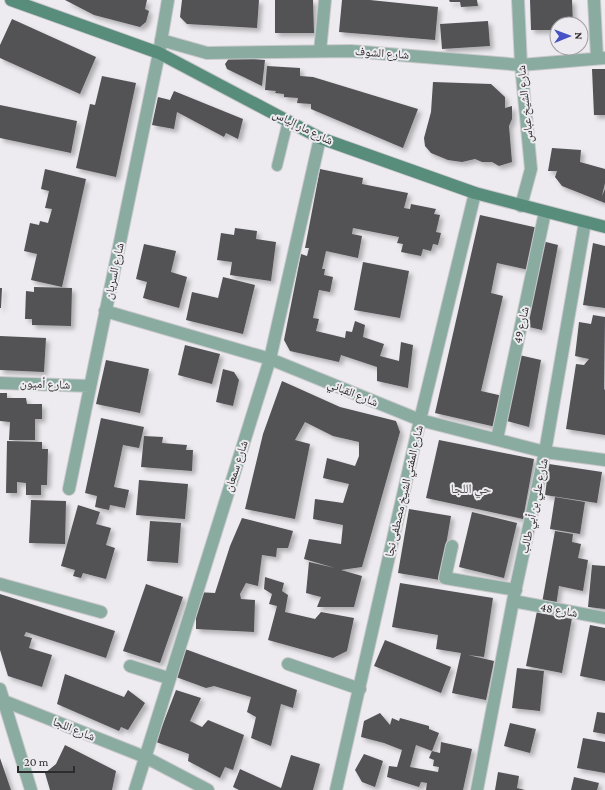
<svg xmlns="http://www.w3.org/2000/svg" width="605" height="790" font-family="'Crimson Pro','Noto Naskh Arabic',serif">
<defs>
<filter id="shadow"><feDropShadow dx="3.5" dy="3.5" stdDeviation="2" flood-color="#0004"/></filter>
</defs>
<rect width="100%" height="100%" fill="#edebef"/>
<path fill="#535257" filter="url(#shadow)" d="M65,0h82l-2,9 4,2 -3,11 -6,5 -46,-12z
M182,0h77l-2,28 -70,-4 -7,-7z
M275,0h38l1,33h-39z
M342,0h28l68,7 -3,33 -96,-8z
M449,0h28l1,6 -17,1 -1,-5h-10z
M530,0h42l1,24h-16v6h-26z
M12,19l84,38 -16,37 -80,-36v-13z
M488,21l2,25 -48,3 -2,-25z
M230,57l35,3 -3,26 -35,-17 -2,-5z
M267,66l33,2v8l13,1 105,32 -15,39 -92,-39v-5l-14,-1 1,-5 -14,-1v-3l-9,-1 1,-2 -11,-1z
M592,69h13v46h-11z
M102,76l34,7 -20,94 -40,-9 14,-64 5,1z
M433,82l58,2 14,13v11l7,-2v13l-3,7 3,36 -13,4 -7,-4h-10l-7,-3 -13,3 -14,-2 -17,-7 -6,-7 -1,-8 7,-26z
M174,91l69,28 -5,20 -12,-6 -2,4 -47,-25 -3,17 -22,-4 6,-28 12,3z
M0,105l77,16 -6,32 -71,-15z
M552,148l29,2 -1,12 25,7v14l-3,13 3,-7v14l-43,-17 -7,-9 2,-6h-9z
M45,169l41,10 -24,108 -31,-7 6,-26 -13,-3 6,-28 9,2 1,-4 8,2 4,-14 -7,-1 4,-17 -8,-2z
M320,169l43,9 -1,6 46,9 -4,15 6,1 1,-5 25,5 -2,5 6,1 -4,17 5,1 -3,12 -5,-1 -2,7 -8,-2 -2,7 -20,-4 2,-8 -6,-1 2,-6 -46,-9 -1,6 10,2 -4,22 -32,-7 -4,18h3l-1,6 9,2 -3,15 -11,-2 -6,28 6,1 -3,12 29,7 1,-7 6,1 3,-11 10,4 -2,12 21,7 -4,12 19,5 2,-19 12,3 -5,43 -31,-7v-14l-36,-12 -2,7 -49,-11 -6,-11 17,-86 6,2 2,-8h-4z
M480,215l58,13 -9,42 -32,-7 -6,30 12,3 -22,95 22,5 -7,31 -61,-14z
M235,228l22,3 -1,8 20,3 -5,39 -41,-6 2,-13 -15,-2 4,-27 13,2z
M542,241l16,4 -16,85 -17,-4z
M593,243l12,3v62l-22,-3z
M144,244l32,7 -5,21 16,5 -8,31 -36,-10 4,-16 -11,-3z
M363,262l46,9 -9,47 -46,-8z
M223,277l32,8 -12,49 -57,-14 6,-28 26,6z
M34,287l38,1 -1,38 -39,-1v-6h-7l1,-28 8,1z
M0,288h2l-1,20h-1z
M593,315l12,2 -1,72 1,1v45l-39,-6 10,-65 8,1 5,-6 -14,-3 4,-34 12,2z
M0,336l46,2 -2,34 -44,-2z
M185,345l35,9 -8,30 -34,-9z
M519,355l22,5 -12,67 -22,-6z
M106,360l43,9 -9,44 -44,-9z
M223,369l11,3 5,8 -6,26 -17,-4z
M282,381l58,26 56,14 4,11 -38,135 -21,3 21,6 -8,31h-37l4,-10 -15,-4 3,-31 26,6 -31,-9 5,-20 32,5 2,-19 -30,-6 2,-20 28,4 6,-19 -26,-6 4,-20 28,8 4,-10v-14l-26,-6 -28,-14 -10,18 15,4 -15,75 -50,-10 18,-75z
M0,393h7v5h19l1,6h15v15h-7v21h-26l1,-18 -10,-1z
M101,418l43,9 -5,21 -16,-3 -9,42 15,3 -4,18 -15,-3 -1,5 -14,-3 2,-11 -12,-3z
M144,436l19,1 -1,6 25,2 -1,5h7l-1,21 -51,-4z
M439,440l95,19 -11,60 -97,-21z
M7,441l35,1v7h6l-1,36h-6v10h-15v-12l-9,-1v11h-11z
M549,464l53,8 -5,31 -52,-8z
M139,480l49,4 -3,35 -49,-4z
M555,497l30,5 -5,32 -30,-5z
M31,500l35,1 -1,43 -36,-1z
M78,505l22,7 -4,12 15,4 -5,17 9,3 -9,31 -23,-6 -2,5 -8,-2 2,-6 -14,-4z
M409,509l42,7 -11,64 -42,-7z
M472,512l45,11 -13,55 -45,-11z
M242,518l51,13 -5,17h-11l-1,9 -14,-2 -4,31 -12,-3 -6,11 1,5 14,1 -1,32 -58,-3v-37l19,1 15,-47z
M150,521l31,2 -3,40 -31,-2z
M555,531l18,3 -1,8 9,2 -3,14 10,2 -5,31 -24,-5 -3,20 -14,-3z
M592,565l13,1v43l-17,-2z
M265,577l19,6 -2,8 6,4 -3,17 30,7 6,-7 33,6 -7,33 -14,7 -65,-18 9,-34 -8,-2 3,-10 -8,-5z
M400,583l93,15 -9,59 -16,-2 26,6 -8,39 -34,-7 9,-40 -25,-4 2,-14 -46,-8z
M146,584l37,13 -23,66 -37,-12z
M0,594l115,37 -9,27 -80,-26 -2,4 8,2 -3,10 23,7 -10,32 -34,-11 -8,-26z
M537,611l35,7 -10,55 -36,-7z
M590,625l15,3v53l-25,-5z
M385,640l66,27 -10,26 -67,-27z
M185,649l112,41 -4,18 -12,-4 -10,42 -20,-8 5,-21 -9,-5 4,-15 -37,-11 -8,2 -30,-11z
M517,668l27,3 -4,40 -28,-3z
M65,674l59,23 4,-7 17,13 -17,27 -7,-3 -2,4 -62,-27z
M176,690l25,8 -11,23 12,6 6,-7 36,15 -11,35 -8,-3 -5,11 -32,-17 1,-7 -33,-12z
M597,712l8,1v21l-12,-2z
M380,713l10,12 2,-7 7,3 1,-3 29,8v3l10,4 -7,18 -16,-6 -6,22 28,5 1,-5 -6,-1 1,-6 -5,-2 3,-7 8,2 1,-11 31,7 -9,41h-37l1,-7 -6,-1 -2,5 -32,-10 2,-11 8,1 5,-17 -18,-7 -23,-6 3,-16z
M510,723l26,6 -6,24 -26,-7z
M583,738l22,4v31l-28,-5z
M65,745l51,26 -4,19h-62l-5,-17 11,-9z
M364,754l19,7 -8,26 -13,-5 -7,-12z
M291,755l29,9 -7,26h-74l-6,-3 7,-18 41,19z
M0,758l11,32h-11z
M498,772l21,4 -2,12 8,2h-30z
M574,777l25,6 -2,7h-26z"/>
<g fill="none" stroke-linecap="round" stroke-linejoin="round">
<g stroke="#cac8cc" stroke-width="12">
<path id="lane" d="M277,166l11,-45"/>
</g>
<g stroke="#cac8cc" stroke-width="14">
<path id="street" d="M518,0l3,65 10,104 -10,37
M594,0l3,58
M161,40l46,13 144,-2 170,14 84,-7
M320,51l5,-51
M105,311l165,48 150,61 125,32 60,8
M0,383l90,3
M497,439l48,-227
M69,489l90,-436 9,-53
M452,546l-7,32 71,12
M0,584l101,28
M513,601l92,17
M288,664l72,25
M130,666l38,12
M0,689l31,101
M4,701l141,56 63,33
M135,790l135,-431 50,-221
M336,790l84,-370 55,-227
M477,790l36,-189 32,-149 40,-230"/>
</g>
<g stroke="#cac8cc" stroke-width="14">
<path id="secondary" d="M11,0l148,53 161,85 155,55 130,34"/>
</g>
<use href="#lane" stroke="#8aaca0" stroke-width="10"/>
<use href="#street" stroke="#8aaca0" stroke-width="12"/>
<use href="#secondary" stroke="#588d7c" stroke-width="12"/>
</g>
<g text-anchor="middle" stroke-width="4" stroke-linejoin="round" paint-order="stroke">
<g font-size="12" fill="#2c2b2d" stroke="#edebef">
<text transform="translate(382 53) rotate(4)" y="4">شارع الشوف</text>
<text transform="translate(525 104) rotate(-96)" y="4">شارع الشيخ عباس</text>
<text transform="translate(303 127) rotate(26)" y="4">شارع مار إلياس</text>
<text transform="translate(114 271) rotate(-78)" y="4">شارع السريان</text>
<text transform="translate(521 325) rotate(-78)" y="4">شارع 49</text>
<text transform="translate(45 384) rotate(2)" y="4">شارع أميون</text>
<text transform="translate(353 393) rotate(22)" y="4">شارع القباني</text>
<text transform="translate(236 466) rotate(-72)" y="4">شارع سمعان</text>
<text transform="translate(404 491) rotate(-77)" y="4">شارع المفتي الشيخ مصطفى نجا</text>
<text transform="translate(534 506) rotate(-78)" y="4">شارع علي بن أبي طالب</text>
<text transform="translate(559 610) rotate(10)" y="4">شارع 48</text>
<text transform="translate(74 729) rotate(22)" y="4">شارع اللجا</text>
</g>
<g font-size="13" fill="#504e51" stroke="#edebef">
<text x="471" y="493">حي اللجا</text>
</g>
</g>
<g transform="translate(569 36) rotate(89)"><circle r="19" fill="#edebef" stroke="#a09ea1"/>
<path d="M0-3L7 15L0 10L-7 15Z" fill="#4551c5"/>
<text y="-6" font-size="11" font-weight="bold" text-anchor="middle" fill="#2c2b2d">N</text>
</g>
<path d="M18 766v6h56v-6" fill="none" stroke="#2c2b2d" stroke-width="2"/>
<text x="24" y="766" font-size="12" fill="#2c2b2d" stroke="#edebef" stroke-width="3" paint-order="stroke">20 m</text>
</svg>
